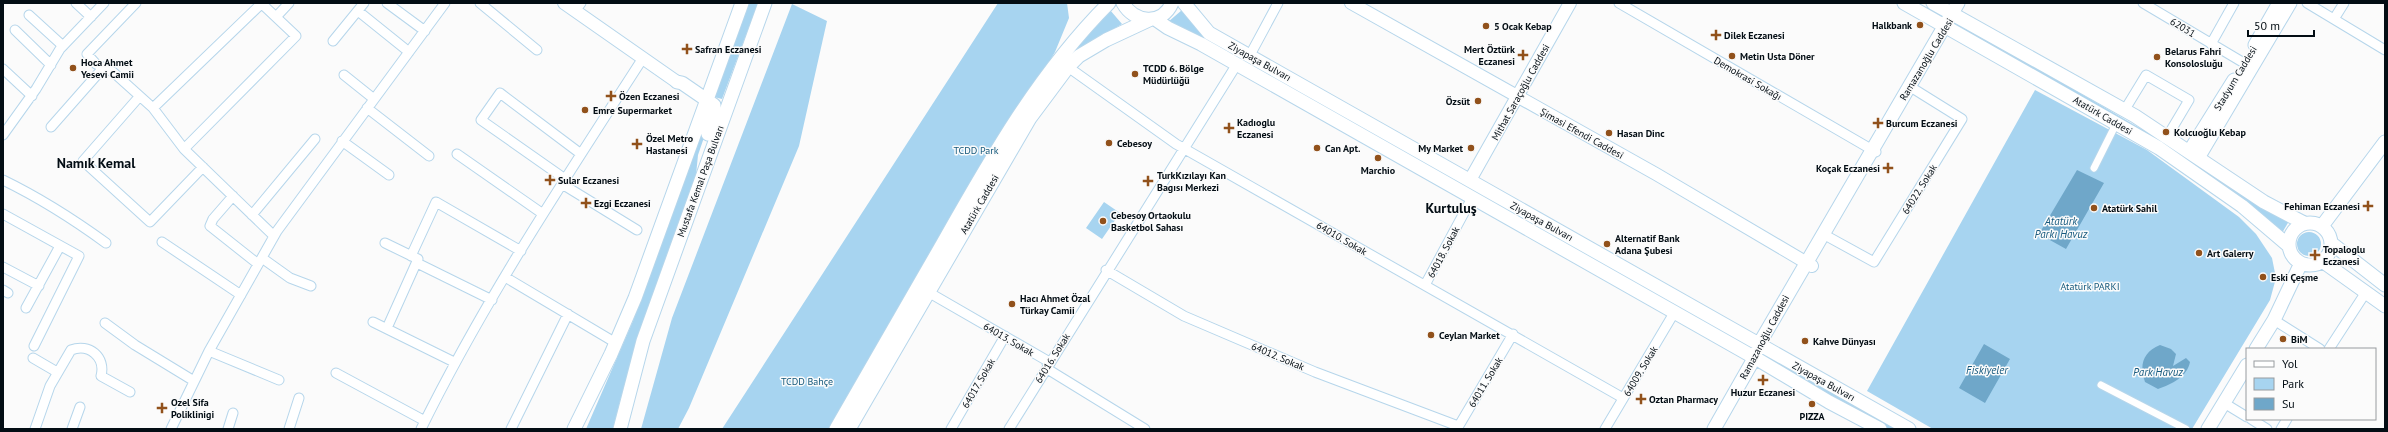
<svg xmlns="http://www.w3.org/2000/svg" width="2388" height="432" font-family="'PT Sans',sans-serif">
<rect width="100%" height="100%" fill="#fbfbfb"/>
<path fill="#a7d4f0" d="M749,3h9l-36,96 -8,-2z
M998,3h69l2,15 -14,34 -223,377h-110z
M792,4l35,17 -28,125 -110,262 -11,21h-37l31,-111z
M1110,10l12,14 -45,27 -73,94 70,-96z
M1182,10l566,334 -2,5 -578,-327z
M1960,23l195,114 134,84 -7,12 -324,-206z
M2035,90l112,60 92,67 17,17 16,24 4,20 -6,22 -78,129h-259l-66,-38z
M707,116l4,1 -13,38 -2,20c-31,84 -62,167 -83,254h-27l47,-108z
M1104,202l16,11 -18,26 -16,-11z
M2297 244a12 12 0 1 1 24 0a12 12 0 1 1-24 0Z
M1770,357l129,72h-14l-117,-67z"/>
<path fill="#6fa7c9" d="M2077,170l27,13 -38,66 -27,-15z
M1984,344l26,15 -25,44 -26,-15z
M2160,345l11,4 5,5 -3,12 13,-8 4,4c-3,15 -18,22 -32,27l-13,-7c-6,-17 -2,-30 15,-37z"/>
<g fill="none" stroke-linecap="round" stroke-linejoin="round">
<g stroke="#b6d6eb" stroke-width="9">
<path id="pedestrian" d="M2094,168l20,-40
M2101,385l85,44"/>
</g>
<g stroke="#b6d6eb" stroke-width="11">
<path id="minor" d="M76,3l15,14
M136,3l-49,51 9,10 17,8 40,36 31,41 90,87
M387,3l38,28
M480,3l57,47
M1619,3l257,149
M2143,3l101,60
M2307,3l78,47
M358,11l51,41
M575,11l6,-8
M29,15l34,31
M276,17l13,-14
M2334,19l10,-16
M15,30l36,35
M333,41l31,-38
M2211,44l23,-41
M1250,55l28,-52
M1068,67l108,77 447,254
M3,69l29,27
M344,75l30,24
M139,97l-56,64 67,61 53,-55
M153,108l108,-104
M367,108l62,48
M2124,111l22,-36 43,25 -22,37
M51,127l52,-59
M3,135l33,-46 24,-40 44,-46
M342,141l47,34
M184,149l112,-113 -35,-33
M457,154l86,60
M565,179l-84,-59 19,-27 81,61
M3,180c37,18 70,39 103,63
M562,184l75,46
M233,196l-20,23 -3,7 48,38
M3,214l76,42 -45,90
M252,215l63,-76
M1823,234l51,28 88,-143 -53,-33
M162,242l79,53
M385,243l33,16 -31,69
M411,256l25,-54 85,49
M262,258l28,20 21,8
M417,263l75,37
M3,267l36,19
M1106,270l78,46 131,56 143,54
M505,277l111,66
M1425,285l47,-87
M3,290l5,3
M928,292l118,68 3,10 96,59
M26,308l34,-62
M2274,320l46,29
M373,322l81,40
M105,323l30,22 59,36
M2329,349l37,-57
M209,351l70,29
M33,358l24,14
M336,373l89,48
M2224,403l23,14
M2251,419l16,10
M35,429l15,-43 21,-36c18,-7 35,7 30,26l29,16
M72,429l8,-22
M171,429l38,-78 68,-120 168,-228
M228,429l5,-16
M289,429l10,-31
M421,429c64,-130 144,-250 222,-371
M511,429l57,-115
M951,429l54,-93
M1009,429l228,-365
M1457,429l56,-95
M1605,429l69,-116
M2281,429l6,-10"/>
</g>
<g stroke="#b6d6eb" stroke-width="14">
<path id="tertiary" d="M564,3l113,79
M1351,3l305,171 156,92
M1470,180l100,-177"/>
</g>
<g stroke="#b6d6eb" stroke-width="15">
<path id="secondary" d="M1123,3c11,20 39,23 49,0
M1184,3l25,30 700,396
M1904,3l255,145 83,58 47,40
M1933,3l202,113 129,86 40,21
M1155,19l13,9 33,16 556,315 72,43 51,27
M2255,45l24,-42
M677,82l5,1 32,22 -1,13 -5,16
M2189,152l45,-72
M2198,158l92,-155
M2289 244a21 21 0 1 1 42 0a21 21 0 1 1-42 0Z
M2322,226l63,-84
M2331,243l54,42
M2322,261l63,45
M2256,349l18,-29 27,-57
M574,429l37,-75 24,-56 107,-295
M620,429l23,-88 122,-338
M836,429c36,-62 72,-124 107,-186 48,-85 96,-170 166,-240
M849,429l181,-311 38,-51 11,-11 27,-16 45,-21
M1714,429l37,-65 11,-25 196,-336
M2208,429l39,-64"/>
</g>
<use href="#pedestrian" stroke="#fff" stroke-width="7"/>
<use href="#minor" stroke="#fff" stroke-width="9"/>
<use href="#tertiary" stroke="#fff" stroke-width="12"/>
<use href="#secondary" stroke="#fff" stroke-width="13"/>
</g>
<g fill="#91511b" stroke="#fbfbfb" stroke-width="1.5">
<circle cx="1920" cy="25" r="4"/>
<circle cx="1486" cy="26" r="4"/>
<path d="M1714 29h4v4h4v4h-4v4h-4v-4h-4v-4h4z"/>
<path d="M685 43h4v4h4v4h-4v4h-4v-4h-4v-4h4z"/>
<path d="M1521 49h4v4h4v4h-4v4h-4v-4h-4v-4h4z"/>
<circle cx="1732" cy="56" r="4"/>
<circle cx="2157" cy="57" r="4"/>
<circle cx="73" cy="68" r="4"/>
<circle cx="1135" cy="74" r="4"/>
<path d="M609 90h4v4h4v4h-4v4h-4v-4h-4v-4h4z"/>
<circle cx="1478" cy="101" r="4"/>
<circle cx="585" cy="110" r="4"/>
<path d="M1876 117h4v4h4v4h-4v4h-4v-4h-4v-4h4z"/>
<path d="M1227 122h4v4h4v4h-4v4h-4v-4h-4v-4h4z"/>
<circle cx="2166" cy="132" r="4"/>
<circle cx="1609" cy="133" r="4"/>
<circle cx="1109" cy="143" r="4"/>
<path d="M635 138h4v4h4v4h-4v4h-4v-4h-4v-4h4z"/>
<circle cx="1317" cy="148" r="4"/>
<circle cx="1471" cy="148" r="4"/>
<circle cx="1378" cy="158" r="4"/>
<path d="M1886 162h4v4h4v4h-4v4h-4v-4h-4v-4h4z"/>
<path d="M548 174h4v4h4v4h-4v4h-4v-4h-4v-4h4z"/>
<path d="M1146 175h4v4h4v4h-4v4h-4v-4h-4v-4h4z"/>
<path d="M584 197h4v4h4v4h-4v4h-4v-4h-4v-4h4z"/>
<path d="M2366 200h4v4h4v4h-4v4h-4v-4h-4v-4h4z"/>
<circle cx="2094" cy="208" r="4"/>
<circle cx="1103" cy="221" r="4"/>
<circle cx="1607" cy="244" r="4"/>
<circle cx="2199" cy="253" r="4"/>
<path d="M2313 249h4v4h4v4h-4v4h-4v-4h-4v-4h4z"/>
<circle cx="2263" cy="277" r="4"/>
<circle cx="1012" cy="304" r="4"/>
<circle cx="1431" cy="335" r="4"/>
<circle cx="2283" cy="339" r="4"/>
<circle cx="1805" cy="341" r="4"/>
<path d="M1761 374h4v4h4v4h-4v4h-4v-4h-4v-4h4z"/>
<path d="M1639 393h4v4h4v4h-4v4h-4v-4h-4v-4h4z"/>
<circle cx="1812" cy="404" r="4"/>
<path d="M160 402h4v4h4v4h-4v4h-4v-4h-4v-4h4z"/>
</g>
<g text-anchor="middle" stroke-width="3" stroke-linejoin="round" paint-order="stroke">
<g font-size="10" font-weight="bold" fill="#030d14" stroke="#fbfbfb" text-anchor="start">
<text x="1912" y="29" text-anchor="end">Halkbank</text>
<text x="1494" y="30">5 Ocak Kebap</text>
<text x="1724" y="39">Dilek Eczanesi</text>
<text x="695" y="53">Safran Eczanesi</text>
<text x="1515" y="53" text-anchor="end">Mert Öztürk<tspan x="1515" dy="12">Eczanesi</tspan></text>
<text x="2165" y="55">Belarus Fahri<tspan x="2165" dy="12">Konsolosluğu</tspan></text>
<text x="1740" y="60">Metin Usta Döner</text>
<text x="81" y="66">Hoca Ahmet<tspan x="81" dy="12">Yesevi Camii</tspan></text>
<text x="1143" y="72">TCDD 6. Bölge<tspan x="1143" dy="12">Müdürlüğü</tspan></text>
<text x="619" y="100">Özen Eczanesi</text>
<text x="1470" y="105" text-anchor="end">Özsüt</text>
<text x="593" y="114">Emre Supermarket</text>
<text x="1237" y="126">Kadıoglu<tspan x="1237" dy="12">Eczanesi</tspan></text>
<text x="1886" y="127">Burcum Eczanesi</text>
<text x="2174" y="136">Kolcuoğlu Kebap</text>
<text x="1617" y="137">Hasan Dinc</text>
<text x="646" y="142">Özel Metro<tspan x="646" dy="12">Hastanesi</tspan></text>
<text x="1117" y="147">Cebesoy</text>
<text x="1325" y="152">Can Apt.</text>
<text x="1463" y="152" text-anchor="end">My Market</text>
<text x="1880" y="172" text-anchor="end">Koçak Eczanesi</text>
<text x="1378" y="174" text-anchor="middle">Marchio</text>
<text x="1157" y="179">TurkKızılayı Kan<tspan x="1157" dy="12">Bagısı Merkezi</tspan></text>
<text x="558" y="184">Sular Eczanesi</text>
<text x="594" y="207">Ezgi Eczanesi</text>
<text x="2360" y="210" text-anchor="end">Fehiman Eczanesi</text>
<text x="2102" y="212">Atatürk Sahil</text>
<text x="1111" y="219">Cebesoy Ortaokulu<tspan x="1111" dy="12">Basketbol Sahası</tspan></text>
<text x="1615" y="242">Alternatif Bank<tspan x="1615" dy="12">Adana Şubesi</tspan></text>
<text x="2323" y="253">Topaloglu<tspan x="2323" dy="12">Eczanesi</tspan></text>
<text x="2207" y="257">Art Galerry</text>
<text x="2271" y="281">Eski Çeşme</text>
<text x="1020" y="302">Hacı Ahmet Özal<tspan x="1020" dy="12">Türkay Camii</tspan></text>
<text x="1439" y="339">Ceylan Market</text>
<text x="2291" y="343">BiM</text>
<text x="1813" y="345">Kahve Dünyası</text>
<text x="1763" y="396" text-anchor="middle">Huzur Eczanesi</text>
<text x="1649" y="403">Oztan Pharmacy</text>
<text x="171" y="406">Ozel Sifa<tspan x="171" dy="12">Poliklinigi</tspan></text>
<text x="1812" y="420" text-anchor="middle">PIZZA</text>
</g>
<g font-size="10" fill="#030d14" stroke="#fbfbfb">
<text transform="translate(2183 27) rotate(31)" y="4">62031</text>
<text transform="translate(1926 59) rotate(-59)" y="4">Ramazanoğlu Caddesi</text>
<text transform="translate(1260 61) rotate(29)" y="4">Ziyapaşa Bulvarı</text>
<text transform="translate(1748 78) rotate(30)" y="4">Demokrasi Sokağı</text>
<text transform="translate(2235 78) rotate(-59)" y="4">Stadyum Caddesi</text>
<text transform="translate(1520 92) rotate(-61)" y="4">Mithat Saraçoğlu Caddesi</text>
<text transform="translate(2103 115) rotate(30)" y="4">Atatürk Caddesi</text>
<text transform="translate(1582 133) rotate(29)" y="4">Şimasi Efendi Caddesi</text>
<text transform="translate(700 181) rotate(-70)" y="4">Mustafa Kemal Paşa Bulvarı</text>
<text transform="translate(1919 189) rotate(-58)" y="4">64022. Sokak</text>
<text transform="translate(979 204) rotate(-60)" y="4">Atatürk Caddesi</text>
<text transform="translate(1542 221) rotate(29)" y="4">Ziyapaşa Bulvarı</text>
<text transform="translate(1342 238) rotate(30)" y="4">64010. Sokak</text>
<text transform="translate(1443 252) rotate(-62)" y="4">64018. Sokak</text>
<text transform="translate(1764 337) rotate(-62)" y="4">Ramazanoğlu Caddesi</text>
<text transform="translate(1009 339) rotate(30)" y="4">64013. Sokak</text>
<text transform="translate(1278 356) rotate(23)" y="4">64012. Sokak</text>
<text transform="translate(1052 358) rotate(-58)" y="4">64016. Sokak</text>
<text transform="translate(1640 371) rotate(-59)" y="4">64009. Sokak</text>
<text transform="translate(1824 381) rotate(29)" y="4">Ziyapaşa Bulvarı</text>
<text transform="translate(1485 382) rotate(-59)" y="4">64011. Sokak</text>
<text transform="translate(978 383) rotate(-60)" y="4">64017. Sokak</text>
</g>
<g font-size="10" fill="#13587b" stroke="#fbfbfb">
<text x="976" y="154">TCDD Park</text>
<text x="2090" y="290">Atatürk PARKI</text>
<text x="807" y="385">TCDD Bahçe</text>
</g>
<g font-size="11" font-style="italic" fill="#175a7e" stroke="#fbfbfb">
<text x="2061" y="225">Atatürk<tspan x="2061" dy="13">Parkı Havuz</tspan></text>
<text x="1987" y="374">Fiskiyeler</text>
<text x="2158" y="376">Park Havuz</text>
</g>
<g font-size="14" font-weight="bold" fill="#030d14" stroke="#fbfbfb">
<text x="96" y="168">Namık Kemal</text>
<text x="1451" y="213">Kurtuluş</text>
</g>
</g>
<rect width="2388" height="432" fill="none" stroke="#030d14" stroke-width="8"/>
<rect x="2246" y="348" width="130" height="72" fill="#fbfbfb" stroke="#989c9f"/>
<rect x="2254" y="361" width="20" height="6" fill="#ffffff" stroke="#989c9f"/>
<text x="2282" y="368" font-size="12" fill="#030d14">Yol</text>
<rect x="2254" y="378" width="20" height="12" fill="#a7d4f0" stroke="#989c9f"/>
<text x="2282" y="388" font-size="12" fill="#030d14">Park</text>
<rect x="2254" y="398" width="20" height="12" fill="#6fa7c9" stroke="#989c9f"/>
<text x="2282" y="408" font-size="12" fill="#030d14">Su</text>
<path d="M2248 30v6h66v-6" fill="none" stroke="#030d14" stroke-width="2"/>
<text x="2254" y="30" font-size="12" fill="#030d14" stroke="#fbfbfb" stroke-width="3" paint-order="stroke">50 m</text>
</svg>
